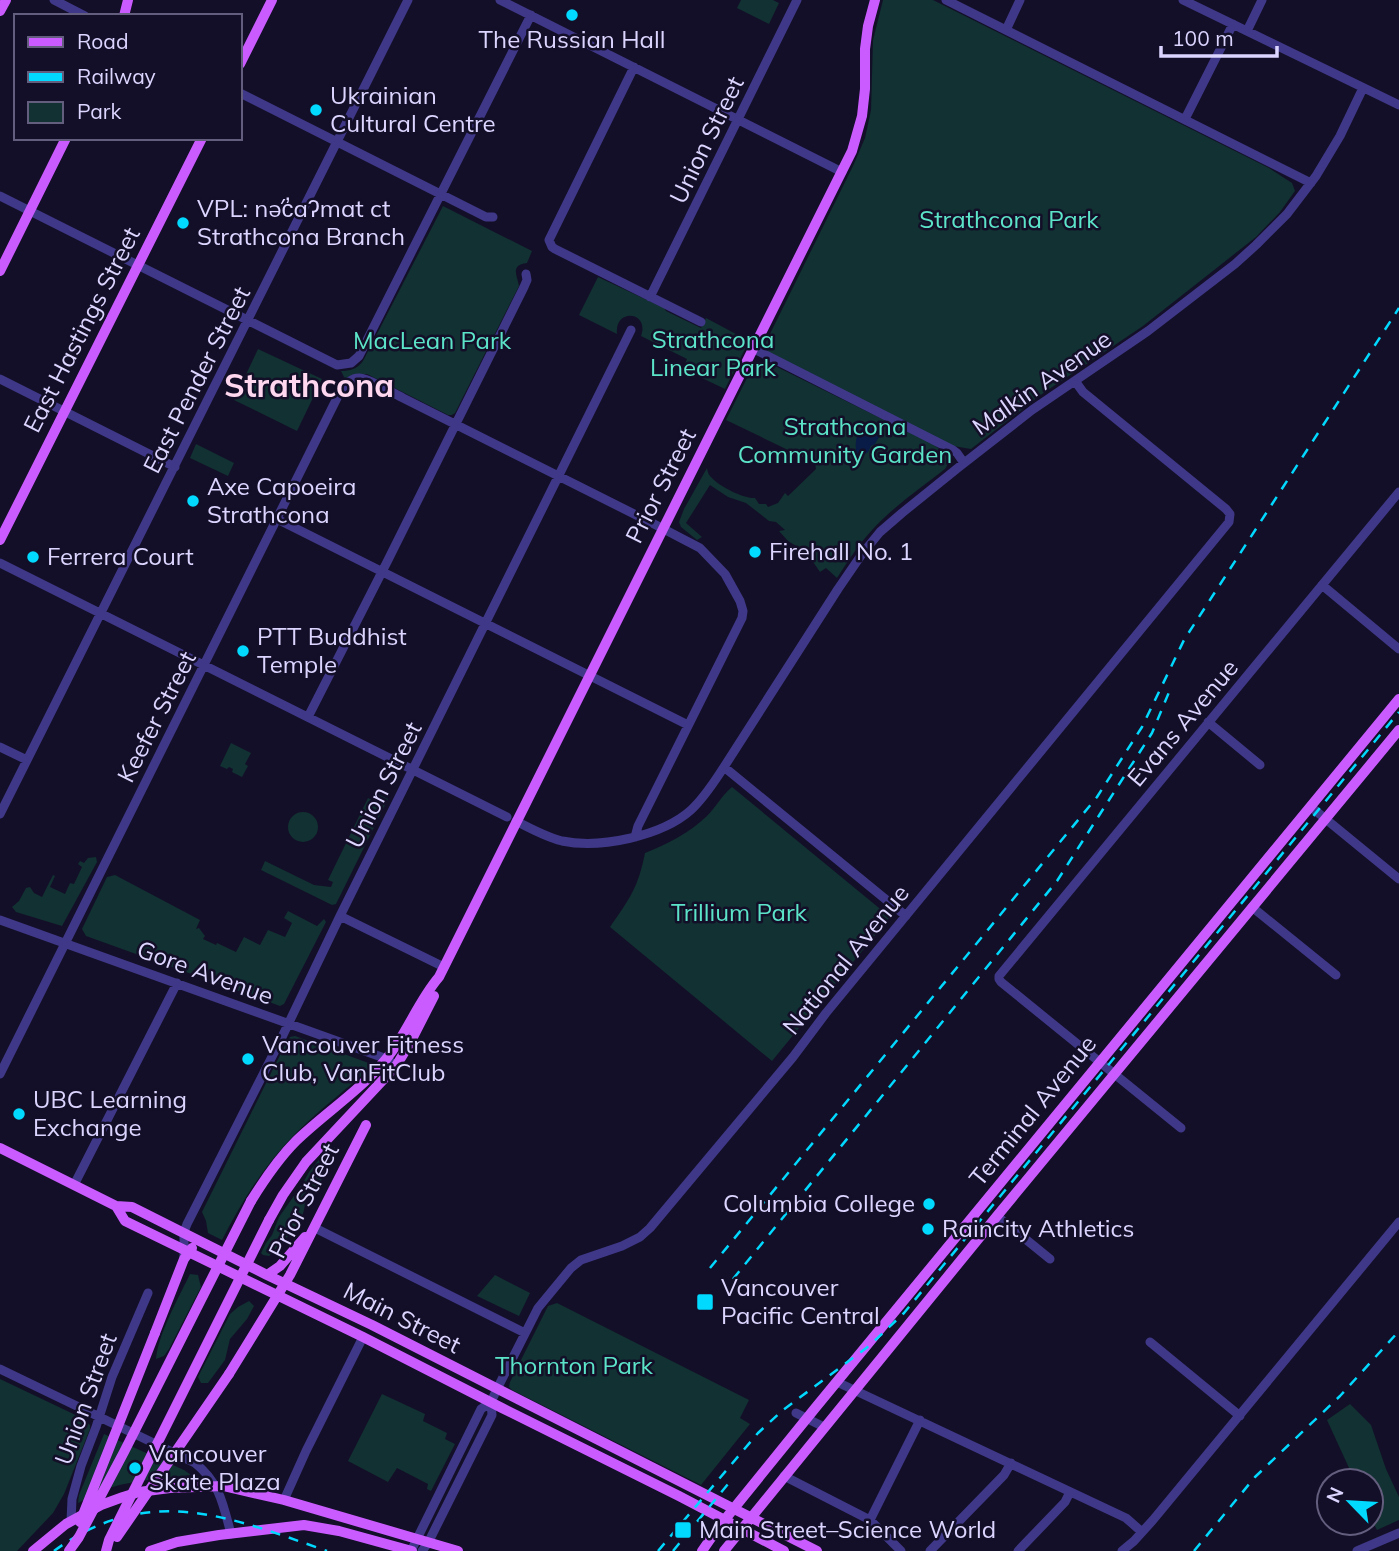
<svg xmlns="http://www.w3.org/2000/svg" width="1399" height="1551" font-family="Mulish,sans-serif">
<rect width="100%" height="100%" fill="#140f28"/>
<path fill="#113132" d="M741,0h32l6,3 -10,21 -32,-16z
M883,0h50l336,168 23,15 3,8 -15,21 -24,25 -113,89 -101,68 -71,55 -18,-3 -182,-91 -7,-9 89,-180 12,-28 6,-28 2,-70z
M443,206l89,45 -5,12c-17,2 -10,12 -8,23l-64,127 -3,2h-4l-81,-41h-10l-12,5 -4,-8c9,0 16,-2 22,-10z
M598,277l66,31 2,3 35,17 5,-10 43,23 -24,48 -42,-20 4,-10 -46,-23c9,-25 -27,-28 -24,-2l-38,-19z
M258,349l64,30 -25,52 -63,-31z
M758,362l13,2 160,79c9,6 23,15 14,26 -24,19 -51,37 -72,60 -14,15 -25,32 -36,49l-11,-10 -6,4 -9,-13 -6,-2 -7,-10 -10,-6 -9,-10 6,-1 -9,-8 -7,-1 -23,-18 -18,-6 -18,-12 -24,38 16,14 -5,3 -16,-13 -2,-5 5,-13 23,-41c1,5 1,6 5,10 7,8 32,21 43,20l4,6h7l2,3 10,-4 7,-10 3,3 28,-27 -1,-6 -89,-43 28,-56z
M196,444l38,19 -6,13 -38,-18z
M231,743l20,10 -6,11 3,2 -6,11 -10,-5 1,-3 -4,-2 -2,2 -7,-3z
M732,787l158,130 -118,144 -162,-134c20,-29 28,-39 35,-74 23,-9 44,-20 62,-37 9,-9 15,-21 25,-29z
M378,794l10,5 -52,105 -4,1 -71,-35 4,-9 49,24 17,2 2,-5 -5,-2 40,-82 6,3z
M288 827a15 15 0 1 1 30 0a15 15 0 1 1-30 0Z
M96,857l1,5 -35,64 -46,-14 -4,-5 7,-6 7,-13 4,-1 4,6 8,4 11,-22 2,1 -5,11 15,7 5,-11 4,1 8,-17 -4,-3 2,-3 4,2 4,-5z
M115,875l85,45 -4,9 3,-1 6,8 -2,3 13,6 1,-2 19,9 8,-15 16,8 8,-15 17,7 7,-14 -8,-5 4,-7 29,15 7,-7 2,3 -42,82 -4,2 -194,-70 -4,-7 25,-52z
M295,1036l79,29c-26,23 -54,44 -78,68 -31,31 -54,68 -74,107l-14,-7 -2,-12 -4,-9 83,-167 5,-8z
M335,1147l-7,22 -12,20 -10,12 -4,17 -24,31 -9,7 -6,-1 -2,-2 5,-10 6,-8 7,-18 24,-34 6,-11 12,-15z
M190,1274l8,1 3,12 -32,62 -5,7 -8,3c2,-25 23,-62 34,-85z
M495,1275l35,18 -11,23 -42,-20z
M249,1301l5,5 -7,13 -17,20 -5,21 -17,23h-7l-3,-6 32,-63 8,-7z
M557,1303l192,97 -9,18 10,6 -49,61 -189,-95 -3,-3 1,-5 38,-76z
M0,1379l84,40 6,6v4l-26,65 -11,19 -36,38h-17z
M382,1394l43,20 -2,7 24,12 -2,6 10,5 -24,47 -4,-2 1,-5 -31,-16 -9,14 -40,-21z
M1350,1404l21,21 15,44 13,28v23l-22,10 -6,-12v-37h-16l-28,-61z
M104,1434l80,36 7,5c-30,4 -64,5 -93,17 -7,3 -13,8 -20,11l1,-8z"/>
<path fill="#081c47" d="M865,425l14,6v6l-4,7 -4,2 -3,6 -9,6c-6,-10 -4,-25 6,-33z"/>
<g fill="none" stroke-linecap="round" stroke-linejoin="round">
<path stroke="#3f3888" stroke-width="9" d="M54,0l31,16
M500,0l342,172
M946,0l365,183
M1183,0l216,105
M1006,30l14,-30
M1247,31l15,-31
M634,67l-85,173 3,7 3,2 146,73
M240,93l246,124h7
M1185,119l48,-95
M0,196l337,169 14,-2 8,-7 172,-341
M650,297l147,-297
M754,349l199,101 4,3 7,10
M0,379l175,88
M277,519l411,206
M0,563l507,254
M1322,585l77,64
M308,717l79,-155 137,-275 3,-7 -1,-6
M1208,722l52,43
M0,747l27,13
M724,767l182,149
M1311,807l88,72
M0,814l408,-814
M516,821c15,8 30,16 46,20 38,8 100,-5 129,-31 14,-13 23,-28 33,-43l114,-178 24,-35 18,-22 22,-19 57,-46 73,-57 116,-79 87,-67 21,-19 31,-31 29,-38 24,-40 23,-48
M1252,907l84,68
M340,916l104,51
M0,920l387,139 9,7
M0,1074l341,-684c5,-6 11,-13 19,-12 10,1 33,15 43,20l251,126 46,24 25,26 15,27 3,10 -1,7 -104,208 -3,11
M1181,1128l-180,-146 -2,-3v-3l400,-484
M74,1185l103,-202
M997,1216l53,43
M315,1228l210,105
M184,1256v-24l3,-8 95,-187 58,-121 291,-586
M1150,1342l90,74
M0,1369l195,94c25,20 28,41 36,71
M837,1382l289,136 16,14
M796,1413l28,14
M784,1476l86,44 31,31
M284,1500l22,-49 57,-114
M870,1520l50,-100
M71,1521l1,-22 9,-33 15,-39 16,-50 36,-84
M411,1551l70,-142 10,-7
M422,1551l6,-8 64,-128 -1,-13 6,-13 41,-81 33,-40 10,-8 41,-14 18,-9 10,-9 143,-171 33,-44 403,-491 1,-8 -4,-5 -143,-117 -8,-11
M930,1551l74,-76 7,-12
M1018,1551l47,-49 5,-10
M1122,1551l12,-10 19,-21 246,-298
M1357,1551l42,-18"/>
<path stroke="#ca5cff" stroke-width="10" d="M0,11l6,-11
M124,16l4,-16
M240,64l32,-64
M0,271l66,-133
M0,540l202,-402
M0,1148l116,58 16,1 135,68 105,50 445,226
M251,1201c13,-21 27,-42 45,-60 29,-28 65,-51 91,-83 20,-25 32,-58 52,-81l413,-826 10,-35 3,-27v-40l3,-23 7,-26
M116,1206l9,15 238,116 139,71 177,88 105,55
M269,1220l14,-25 23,-33 90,-96 14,-23 24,-47
M267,1275l13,-9 25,-29
M155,1333l29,-74 8,-11
M229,1374l61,-99 76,-150
M33,1551l33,-27 35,-19 22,-8 16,-5 31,-4 53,-2 61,14 174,51
M150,1551l27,-9 42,-7 85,-10 35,6 73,20
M702,1551l16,-23 98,-121 583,-708
M724,1551l273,-335 402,-486"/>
<path stroke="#01d9ff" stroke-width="2.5" stroke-dasharray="10 9" stroke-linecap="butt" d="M710,1268l387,-471 45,-70 42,-87 215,-332
M733,1279l324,-398 95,-148 20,-48
M54,1551c94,-69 176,-34 273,0
M658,1551l100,-118 25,-23 86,-64 35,-33 495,-601
M673,1551l60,-73
M1194,1551l61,-74 85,-81 59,-65"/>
<path stroke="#ca5cff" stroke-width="10" d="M80,1522l75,-189
M117,1537l112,-163
M69,1551l10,-14 45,-85 127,-251
M106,1551l3,-11 160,-320"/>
</g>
<g fill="#01d9ff" stroke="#140f28" stroke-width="2.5">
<circle cx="572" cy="15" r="7"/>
<circle cx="316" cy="110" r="7"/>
<circle cx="183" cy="223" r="7"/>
<circle cx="193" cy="501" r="7"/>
<circle cx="755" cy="552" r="7"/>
<circle cx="33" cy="557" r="7"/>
<circle cx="243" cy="651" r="7"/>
<circle cx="248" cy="1059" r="7"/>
<circle cx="19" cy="1114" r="7"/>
<circle cx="929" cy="1204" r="7"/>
<circle cx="928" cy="1229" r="7"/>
<rect x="696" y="1293" width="18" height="18" rx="3.5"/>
<circle cx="135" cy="1468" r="7"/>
<rect x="674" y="1521" width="18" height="18" rx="3.5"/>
</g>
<g text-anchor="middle" stroke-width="5" stroke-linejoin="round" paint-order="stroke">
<g font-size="24" fill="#dcd5ff" stroke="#140f28" text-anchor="start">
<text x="572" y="48" text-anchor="middle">The Russian Hall</text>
<text x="330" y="104">Ukrainian<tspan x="330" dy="28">Cultural Centre</tspan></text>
<text x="197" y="217">VPL: nə́c̓aʔmat ct<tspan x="197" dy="28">Strathcona Branch</tspan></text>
<text x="207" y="495">Axe Capoeira<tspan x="207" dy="28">Strathcona</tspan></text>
<text x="769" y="560">Firehall No. 1</text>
<text x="47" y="565">Ferrera Court</text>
<text x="257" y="645">PTT Buddhist<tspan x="257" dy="28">Temple</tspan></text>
<text x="262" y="1053">Vancouver Fitness<tspan x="262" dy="28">Club, VanFitClub</tspan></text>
<text x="33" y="1108">UBC Learning<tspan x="33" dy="28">Exchange</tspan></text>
<text x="915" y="1212" text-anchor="end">Columbia College</text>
<text x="942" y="1237">Raincity Athletics</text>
<text x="721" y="1296">Vancouver<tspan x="721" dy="28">Pacific Central</tspan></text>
<text x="149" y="1462">Vancouver<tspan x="149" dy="28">Skate Plaza</tspan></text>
<text x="699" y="1538">Main Street–Science World</text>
</g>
<g font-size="24" fill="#dcd5ff" stroke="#140f28">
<text transform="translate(707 140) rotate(-64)" y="8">Union Street</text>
<text transform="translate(82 330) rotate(-63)" y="8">East Hastings Street</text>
<text transform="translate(197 380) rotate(-63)" y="8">East Pender Street</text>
<text transform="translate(1042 383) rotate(-35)" y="8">Malkin Avenue</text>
<text transform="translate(661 486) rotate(-63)" y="8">Prior Street</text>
<text transform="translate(157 717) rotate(-63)" y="8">Keefer Street</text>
<text transform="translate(1183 723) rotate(-50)" y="8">Evans Avenue</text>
<text transform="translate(384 785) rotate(-63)" y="8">Union Street</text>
<text transform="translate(846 960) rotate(-51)" y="8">National Avenue</text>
<text transform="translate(205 973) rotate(20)" y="8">Gore Avenue</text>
<text transform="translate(1033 1111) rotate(-51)" y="8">Terminal Avenue</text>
<text transform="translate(304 1201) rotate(-63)" y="8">Prior Street</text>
<text transform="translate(402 1318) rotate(27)" y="8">Main Street</text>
<text transform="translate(86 1399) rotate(-70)" y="8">Union Street</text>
</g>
<g font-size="24" fill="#5ce4c9" stroke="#140f28">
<text x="1009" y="228">Strathcona Park</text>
<text x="713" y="348">Strathcona<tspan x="713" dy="28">Linear Park</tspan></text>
<text x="432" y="349">MacLean Park</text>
<text x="845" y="435">Strathcona<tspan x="845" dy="28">Community Garden</tspan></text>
<text x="739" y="921">Trillium Park</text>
<text x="574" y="1374">Thornton Park</text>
</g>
<g font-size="32" font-weight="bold" fill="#ffd7ef" stroke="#140f28">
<text x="309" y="397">Strathcona</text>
</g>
</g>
<rect x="14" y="14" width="228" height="126" fill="#140f28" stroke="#645e7e" stroke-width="2"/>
<rect x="28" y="37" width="35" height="10" fill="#ca5cff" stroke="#645e7e" stroke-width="2"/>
<text x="77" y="49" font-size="21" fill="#dcd5ff">Road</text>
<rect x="28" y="72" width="35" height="10" fill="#01d9ff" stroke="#645e7e" stroke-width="2"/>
<text x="77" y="84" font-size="21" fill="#dcd5ff">Railway</text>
<rect x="28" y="102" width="35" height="21" fill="#113132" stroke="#645e7e" stroke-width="2"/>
<text x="77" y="119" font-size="21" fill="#dcd5ff">Park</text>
<g transform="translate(1350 1502) rotate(295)"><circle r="33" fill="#140f28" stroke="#645e7e" stroke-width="2"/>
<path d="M0-5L12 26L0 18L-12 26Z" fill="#01d9ff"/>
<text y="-10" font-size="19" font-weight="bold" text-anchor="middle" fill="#dcd5ff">N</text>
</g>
<path d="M1161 46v10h116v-10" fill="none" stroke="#dcd5ff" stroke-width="3.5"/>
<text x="1172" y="46" font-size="21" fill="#dcd5ff" stroke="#140f28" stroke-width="5" paint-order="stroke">100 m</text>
</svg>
